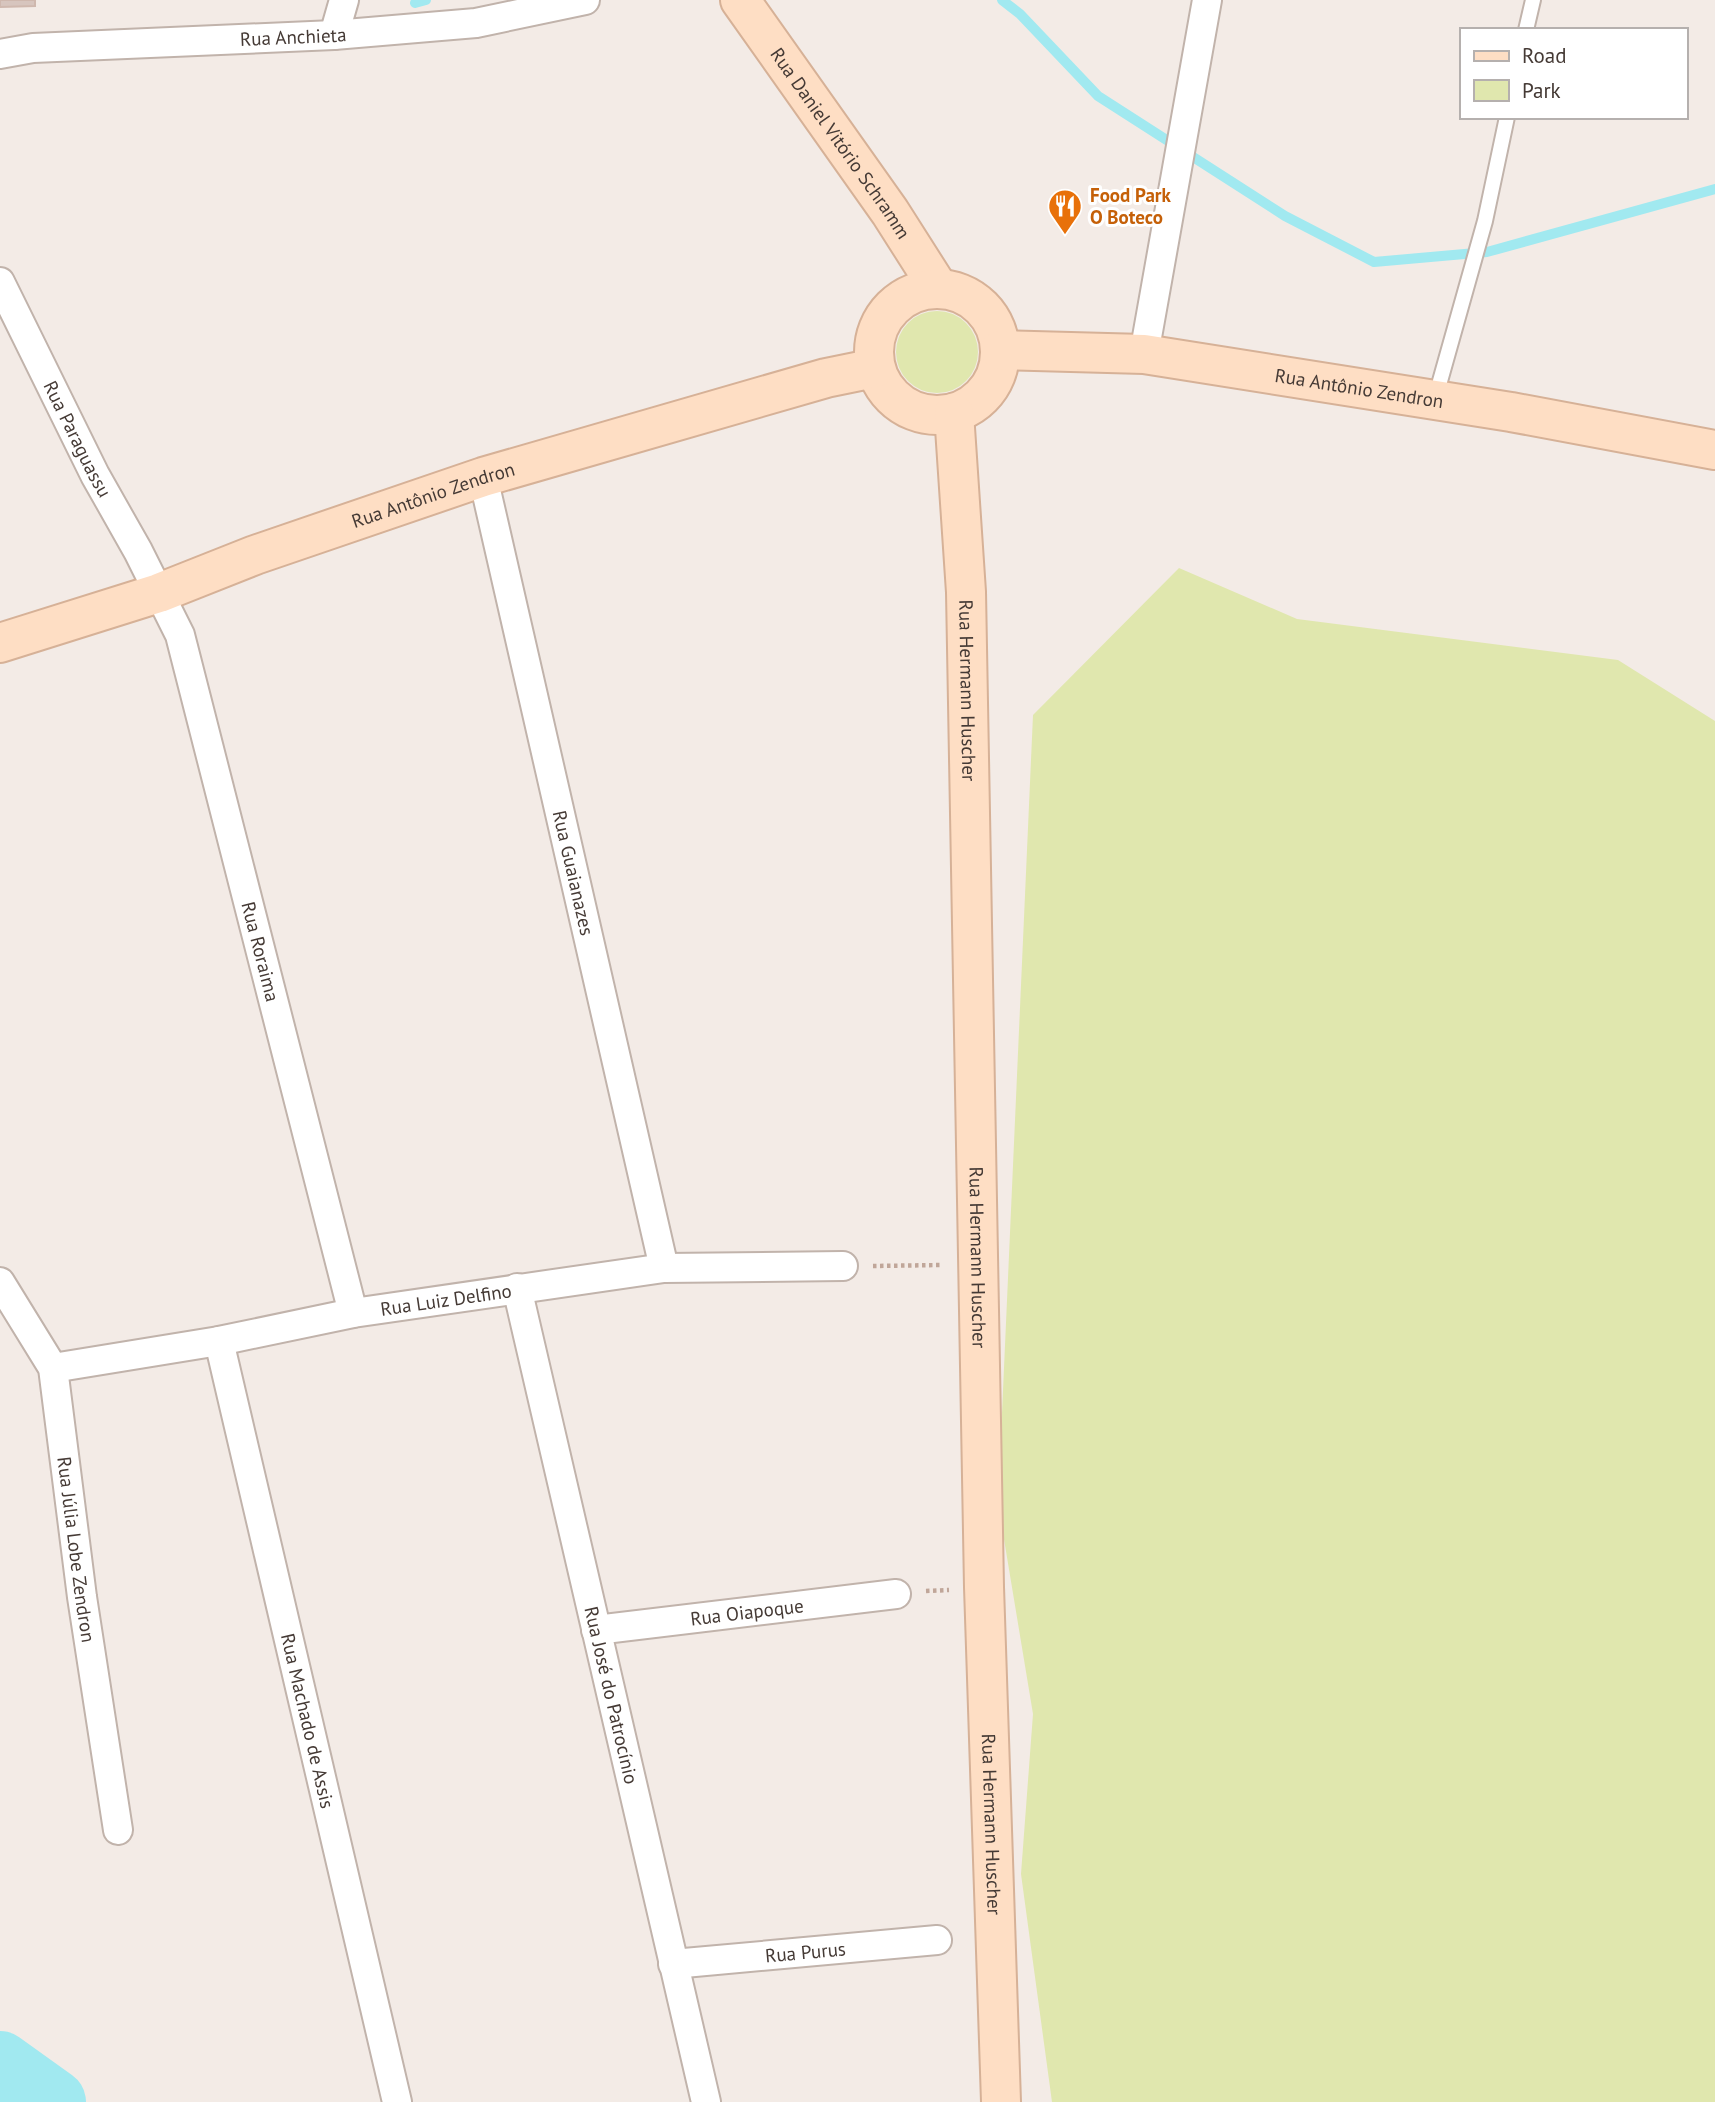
<svg xmlns="http://www.w3.org/2000/svg" width="1715" height="2102" font-family="'PT Sans',sans-serif">
<rect width="100%" height="100%" fill="#f3ebe6"/>
<path fill="#e0e7ae" d="M896 352a41 41 0 1 1 82 0a41 41 0 1 1-82 0Z
M1179,568l118,51 321,41 97,61v1381h-663l-31,-228 12,-160 -35,-211 35,-788z"/>
<g fill="none" stroke-linecap="round" stroke-linejoin="round">
<path stroke="#a1e9f0" stroke-width="10" d="M1002,0l18,14 78,82 187,120 89,46 113,-10 228,-63
M415,3l11,-3"/>
<path stroke="#a1e9f0" stroke-width="66" d="M0,2064l53,38"/>
</g>
<path fill="#d7c5be" stroke="#cfb8ae" stroke-width="2" d="M0,0h35v6l-35,1z"/>
<g fill="none" stroke-linecap="round" stroke-linejoin="round">
<g stroke="#c1b3ab" stroke-width="18">
<path id="lane" d="M1526,30l7,-30
M1435,399l50,-178 22,-104"/>
</g>
<g stroke="#c1b3ab" stroke-width="32">
<g id="street">
<path d="M334,35l10,-35"/>
<path id="s1" d="M0,54l33,-6 301,-13 142,-12 109,-23"/>
<path id="s2" d="M0,282l95,193 43,76 42,84 173,678"/>
<path d="M1144,354l63,-354"/>
<path id="s3" d="M483,477l181,791"/>
<path id="s4" d="M0,1282l53,86 29,229 36,233"/>
<path id="s5" d="M517,1288l189,814"/>
<path id="s6" d="M219,1341l178,761"/>
<path id="s7" d="M53,1368l166,-27 134,-28 311,-45 179,-2"/>
<path id="s8" d="M596,1630l300,-36"/>
<path id="s9" d="M673,1964l264,-24"/>
</g>
</g>
<g stroke="#d6b197" stroke-width="42">
<g id="secondary">
<path id="s10" d="M740,0l150,212 49,77"/>
<circle cx="937" cy="352" r="63"/>
<path id="s11" d="M1000,350l144,4 367,58 204,38"/>
<path id="s12" d="M954,413l12,179 18,995 17,515"/>
<path id="s13" d="M0,643l159,-50 96,-38 228,-78 343,-99 49,-10"/>
</g>
</g>
<path stroke="#c0a699" stroke-width="4.5" stroke-dasharray="3.5 3.5" stroke-linecap="butt" d="M873,1266l68,-1
M926,1591l23,-1"/>
<use href="#lane" stroke="#fff" stroke-width="14"/>
<use href="#street" stroke="#fff" stroke-width="28"/>
<use href="#secondary" stroke="#fedec4" stroke-width="38"/>
</g>
<defs>
<g id="restaurant-pin" transform="scale(1.75)"><path d="M0 17L-7.5 6A9.5 9.5 0 1 1 7.5 6Z" fill="#e8710a" stroke="#fff"/><path d="M-5-6h1v4h1v-4h1v4h1v-4h1v5L-1.5 .5V6h-2V.5L-5-1ZM5-6V6H3V1.5H1.5Q1.5-4 5-6Z" fill="#fff"/></g>
</defs>
<g fill-rule="evenodd">
<use href="#restaurant-pin" x="1065" y="206"/>
</g>
<g text-anchor="middle" stroke-width="6" stroke-linejoin="round" paint-order="stroke">
<g font-size="19" fill="#453a35" stroke="#fff">
<text dy="7" stroke="none"><textPath href="#s1" startOffset="294">Rua Anchieta</textPath></text>
<text dy="7" stroke="none"><textPath href="#s10" startOffset="175">Rua Daniel Vitório Schramm</textPath></text>
<text dy="7" stroke="none"><textPath href="#s11" startOffset="362">Rua Antônio Zendron</textPath></text>
<text dy="7" stroke="none"><textPath href="#s2" startOffset="175">Rua Paraguassu</textPath></text>
<text dy="7" stroke="none"><textPath href="#s13" startOffset="458">Rua Antônio Zendron</textPath></text>
<text dy="7" stroke="none"><textPath href="#s12" startOffset="278">Rua Hermann Huscher</textPath></text>
<text dy="7" stroke="none"><textPath href="#s3" startOffset="406">Rua Guaianazes</textPath></text>
<text dy="7" stroke="none"><textPath href="#s2" startOffset="723">Rua Roraima</textPath></text>
<text dy="7" stroke="none"><textPath href="#s12" startOffset="845">Rua Hermann Huscher</textPath></text>
<text dy="7" stroke="none"><textPath href="#s7" startOffset="399">Rua Luiz Delfino</textPath></text>
<text dy="7" stroke="none"><textPath href="#s4" startOffset="284">Rua Júlia Lobe Zendron</textPath></text>
<text dy="7" stroke="none"><textPath href="#s8" startOffset="152">Rua Oiapoque</textPath></text>
<text dy="7" stroke="none"><textPath href="#s5" startOffset="418">Rua José do Patrocínio</textPath></text>
<text dy="7" stroke="none"><textPath href="#s6" startOffset="390">Rua Machado de Assis</textPath></text>
<text dy="7" stroke="none"><textPath href="#s12" startOffset="1412">Rua Hermann Huscher</textPath></text>
<text dy="7" stroke="none"><textPath href="#s9" startOffset="133">Rua Purus</textPath></text>
</g>
<g font-size="19" font-weight="bold" fill="#c56008" stroke="#fff" text-anchor="start">
<text x="1090" y="202">Food Park<tspan x="1090" dy="22">O Boteco</tspan></text>
</g>
</g>
<rect x="1460" y="28" width="228" height="91" fill="#ffffff" stroke="#b5b0ae" stroke-width="2"/>
<rect x="1474" y="51" width="35" height="10" fill="#fedec4" stroke="#b5b0ae" stroke-width="2"/>
<text x="1522" y="63" font-size="21" fill="#453a35">Road</text>
<rect x="1474" y="80" width="35" height="21" fill="#e0e7ae" stroke="#b5b0ae" stroke-width="2"/>
<text x="1522" y="98" font-size="21" fill="#453a35">Park</text>
</svg>
